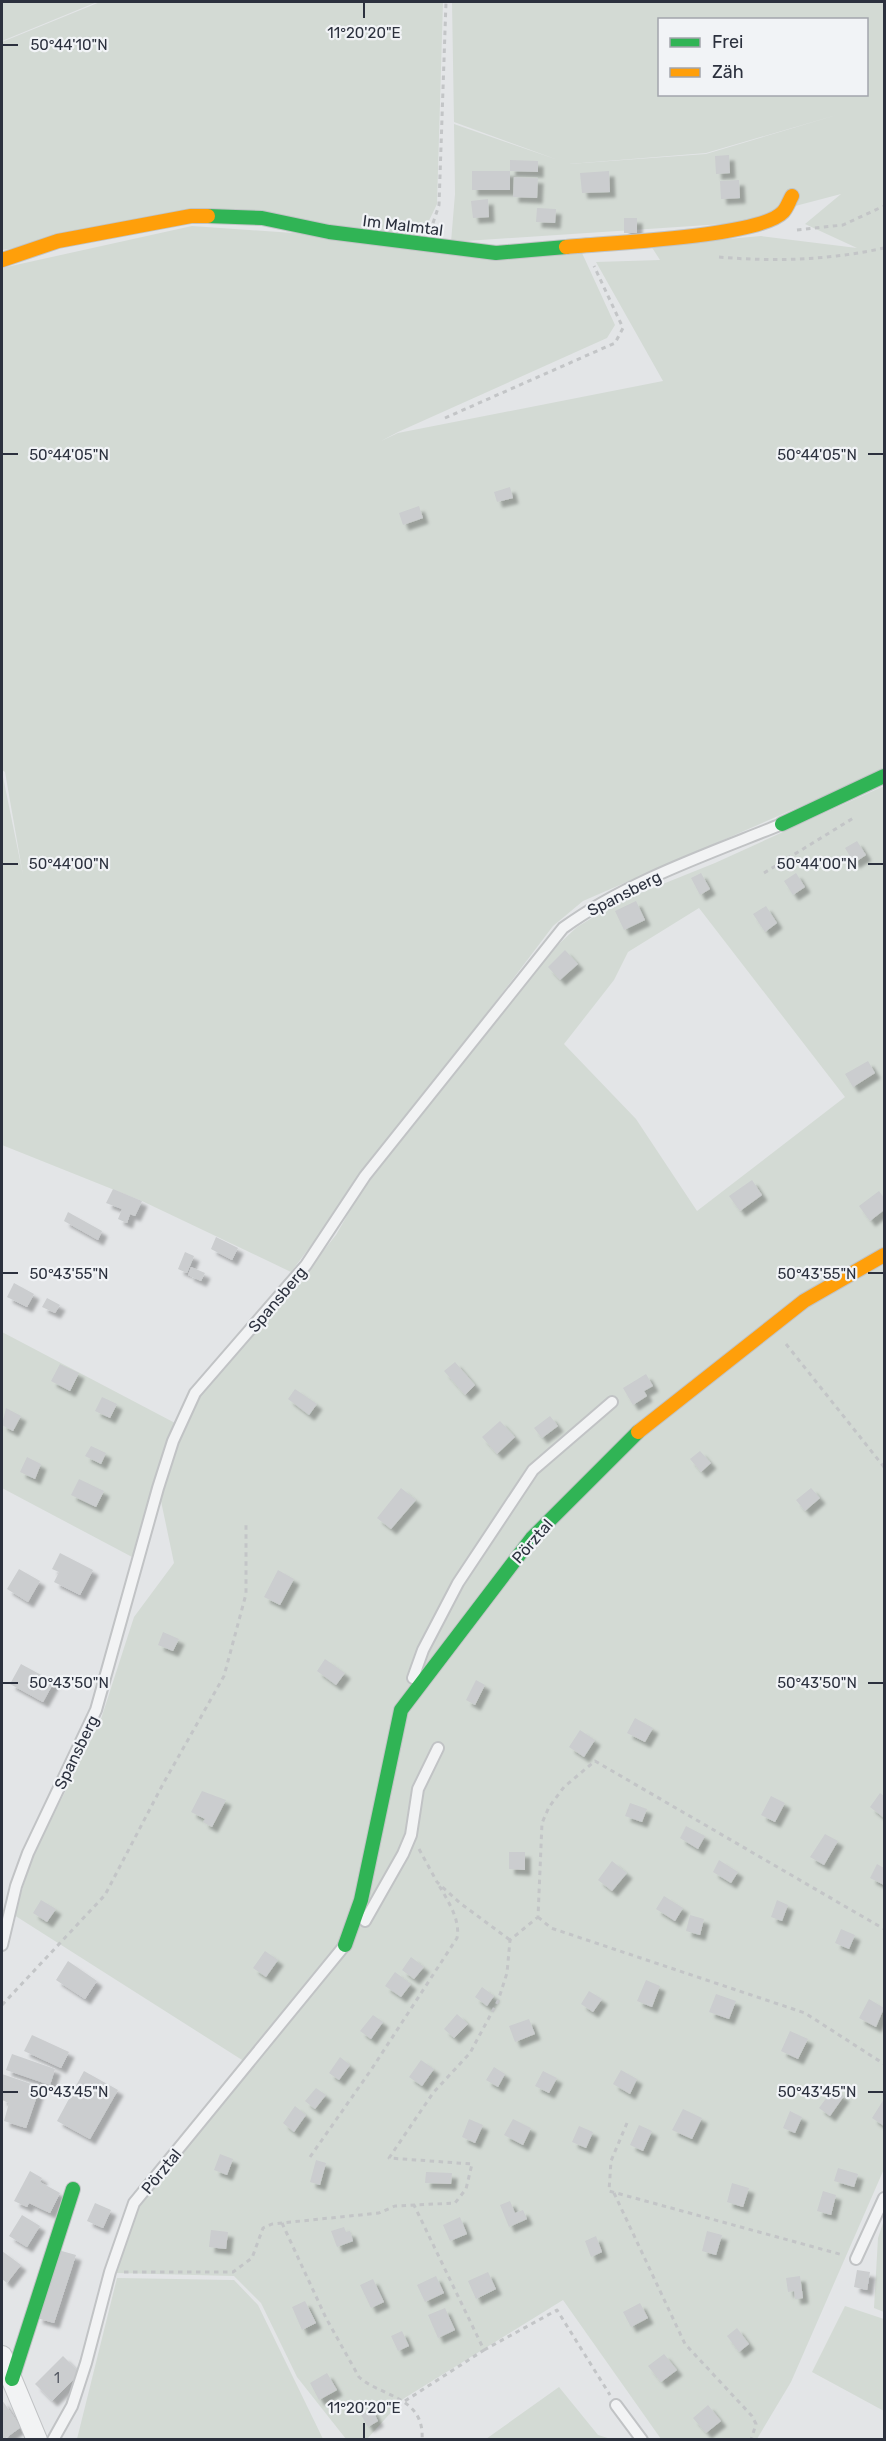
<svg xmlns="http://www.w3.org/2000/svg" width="886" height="2441" font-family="Rubik,sans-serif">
<defs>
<filter id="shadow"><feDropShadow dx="5.5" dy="5.5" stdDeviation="1.5" flood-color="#0004"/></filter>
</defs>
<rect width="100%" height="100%" fill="#e3e5e7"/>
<path fill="#d3dad4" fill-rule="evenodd" d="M2,2h95l-95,39z
M100,2h343l-6,202 -11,23 -23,11 -143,-26 -258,38v-208z
M452,2h432v768l-301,131 -30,25 -262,346 -149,-71 -140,-56v-373l21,103 -18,-103 -3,-2v-502l190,-42 390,27 33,72 -8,13 -209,94 -17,9 17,-8 265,-52 -67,-119 64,-2 -9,-14 110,-10 96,12 -52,-24 36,-30 -61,16 -27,12 -302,20 4,-48 -1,-70 104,36 -104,-38zM660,20h206v74h-206zM840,114l-134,40 -137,10 137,-11z
M884,786v1383l-93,213 -34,57h-96l-98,-139 -160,99 -36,40h-21l-49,-62 -36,-74 -27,-27 -118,-3 21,-63 113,-145 -236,-150 19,-59 67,-134 34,-105 40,-54 -13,-62 15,-60 22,-43 76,-86 62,-77 29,-51 124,-159 70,-81 18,-17 41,-25 97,-39zM699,908l146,189 -148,114 -61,-92 -72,-75 50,-64 14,-28z
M2,1332l173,91 -41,135 -132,-70z
M884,2220v92l-10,-4 4,-70z
M117,2278l117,2 24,25 65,134h-246z
M845,2306l39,13v92l-72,-39z
M559,2387l39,48 13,4h-125z"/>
<path fill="#cbcdcf" filter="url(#shadow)" d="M729,155l1,18 -14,1 -1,-18z
M510,160l28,1v11l-28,-1z
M472,171h38v19h-38z
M609,171l1,21 -28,1 -2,-20z
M514,177l24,1 -1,20 -24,-1z
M739,180l1,18 -19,1 -1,-18z
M488,199l1,18 -16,1 -2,-17z
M537,208l19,1 -1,14 -19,-1z
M624,218h13v15h-13z
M510,487l3,11 -16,4 -3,-10z
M419,506l4,12 -20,7 -4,-12z
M857,841l9,14 -12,8 -9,-15z
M701,873l9,16 -10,6 -9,-17z
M796,873l9,14 -12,8 -9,-14z
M636,901l9,19 -21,10 -9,-19z
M766,906l11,17 -12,9 -12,-18z
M565,950l13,14 -18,16 -12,-13z
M868,1061l7,12 -22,14 -8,-13z
M752,1180l10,15 -22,16 -11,-15z
M113,1189l29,12 -7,15 -5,-2 -3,9 -9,-4 4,-10 -16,-6z
M879,1191l5,7v12l-14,11 -11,-15z
M68,1212l34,19 -4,9 -34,-19z
M216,1237l22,11 -6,12 -21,-11z
M185,1252l9,4 -7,17 -9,-4z
M191,1267l14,6 -4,8 -13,-6z
M14,1283l20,11 -7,13 -20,-10z
M47,1298l13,7 -5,8 -13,-6z
M455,1362l20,23 -10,10 -21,-24z
M60,1364l19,9 -9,18 -19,-10z
M646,1374l7,12 -9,5 3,5 -14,9 -10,-17z
M295,1389l22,15 -8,11 -21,-16z
M102,1397l15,7 -7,14 -15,-7z
M6,1408l15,8 -8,15 -11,-6z
M550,1416l8,10 -16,12 -8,-10z
M500,1421l15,16 -18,17 -15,-17z
M91,1446l15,7 -5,11 -16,-8z
M700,1451l11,12 -10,9 -11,-13z
M27,1457l14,7 -6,15 -15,-7z
M79,1479l25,12 -8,16 -25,-12z
M401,1488l15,12 -25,29 -14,-11z
M811,1488l9,10 -15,13 -9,-11z
M60,1553l33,17 -13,25 -26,-13 5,-10 -7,-3z
M19,1569l21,12 -12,21 -21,-13z
M278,1570l16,9 -14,26 -16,-8z
M163,1632l16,7 -6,12 -15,-6z
M325,1659l20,14 -9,12 -19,-14z
M21,1664l33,18 -11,20 -33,-18z
M476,1680l9,5 -10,20 -9,-5z
M635,1718l18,10 -8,14 -18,-9z
M580,1730l15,10 -11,17 -15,-10z
M202,1791l24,9 -14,27 -9,-5 2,-3 -14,-7z
M880,1793l4,3v22l-14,-11z
M771,1796l14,7 -10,19 -14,-7z
M630,1803l17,6 -5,13 -17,-6z
M686,1826l19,10 -7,13 -18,-11z
M825,1834l13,7 -14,24 -14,-8z
M509,1852h16v18l-16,-1z
M719,1860l19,12 -7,11 -18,-11z
M612,1861l15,12 -15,18 -14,-11z
M877,1864l7,4v17l-14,-7z
M664,1896l19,12 -8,13 -19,-12z
M41,1900l15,9 -9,13 -14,-9z
M777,1900l11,5 -6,16 -11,-4z
M690,1915l14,4 -4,16 -14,-4z
M841,1929l14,6 -6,14 -14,-6z
M265,1951l13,9 -12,17 -13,-9z
M411,1957l13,10 -10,12 -12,-9z
M68,1961l29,20 -12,18 -29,-19z
M395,1972l16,12 -10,13 -16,-11z
M646,1980l14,6 -8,21 -15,-6z
M482,1987l12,9 -7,10 -12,-9z
M589,1991l13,8 -9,13 -12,-8z
M716,1994l20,7 -7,18 -20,-7z
M869,1999l15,9 -8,19 -17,-9z
M457,2014l11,10 -14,14 -10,-9z
M373,2015l10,7 -12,17 -11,-8z
M529,2019l6,15 -20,8 -6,-16z
M790,2031l18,8 -10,20 -17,-8z
M32,2035l37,17 -8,16 -37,-17z
M12,2054l43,15 -5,16 -44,-15z
M340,2057l10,8 -11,15 -10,-7z
M421,2060l13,9 -12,17 -13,-9z
M494,2067l11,7 -7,13 -12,-7z
M621,2070l16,9 -7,15 -17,-10z
M84,2071l34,19 -28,49 -33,-18z
M543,2071l14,7 -8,15 -14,-7z
M2,2074l38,13 -14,41 -22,-7 5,-18 -7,-3z
M316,2088l10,7 -11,14 -10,-8z
M833,2089l11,7 -14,20 -11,-8z
M884,2099v27l-12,-8z
M295,2106l11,9 -12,17 -11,-9z
M683,2109l19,9 -10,21 -20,-9z
M790,2111l12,6 -7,16 -12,-5z
M469,2119l14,6 -8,18 -13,-6z
M513,2119l18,9 -8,17 -19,-10z
M639,2125l13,6 -9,20 -13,-6z
M579,2126l14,6 -7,16 -14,-6z
M220,2154l13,5 -6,16 -13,-5z
M316,2160l10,3 -6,22 -10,-3z
M838,2168l20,6 -4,13 -20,-6z
M30,2171l12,7 -2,4 20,11 -10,20 -21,-10 -2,4 -13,-6z
M426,2172l26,1 -1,11 -26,-1z
M732,2183l17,5 -6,19 -16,-5z
M823,2191l13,4 -5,20 -14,-4z
M510,2201l5,12 8,-3 4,9 -18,8 -9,-22z
M95,2203l16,7 -8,18 -16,-7z
M22,2215l18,11 -13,21 -18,-11z
M460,2217l7,17 -17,7 -7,-16z
M344,2227l2,5 4,-1 3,10 -16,6 -6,-16z
M211,2230l17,2 -2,17 -17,-2z
M707,2231l15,4 -6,20 -14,-4z
M596,2236l6,16 -11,5 -6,-16z
M58,2250l18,5 -22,68 -17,-5z
M2,2251l19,14 -14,18 -5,-4z
M857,2270l13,2 -3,18 -13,-3z
M488,2272l8,17 -20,10 -8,-18z
M436,2276l8,17 -19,9 -8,-17z
M800,2276l3,22 -8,1 -1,-8 -6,1 -2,-14z
M373,2279l11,23 -13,6 -11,-23z
M305,2301l11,22 -14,7 -10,-23z
M640,2303l8,15 -17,9 -8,-15z
M445,2308l10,22 -17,8 -10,-23z
M737,2328l12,16 -10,8 -12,-16z
M402,2331l7,15 -11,5 -7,-15z
M664,2354l13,16 -16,12 -13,-16z
M63,2356l17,17 -28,28 -17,-17z
M327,2373l10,17 -18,10 -9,-17z
M2,2400l19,27 -18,13 -1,-1z
M708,2405l13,16 -15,12 -13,-15z
M372,2409l6,12 -10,6 -7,-12z"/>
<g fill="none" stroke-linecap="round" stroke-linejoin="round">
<g stroke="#c1c3c5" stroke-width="14">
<path id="lane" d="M413,1678l10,-28 35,-67 75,-113 79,-68
M365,1921l38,-67 8,-19 7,-46 20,-41
M2,1945l14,-59 12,-33 68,-143 62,-222 15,-47 22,-48 111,-128 59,-89 198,-248c65,-47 145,-74 219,-104
M856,2259l28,-61
M616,2405l26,35
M53,2440l19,-34 14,-43 24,-91 24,-69 211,-258"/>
</g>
<g stroke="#c1c3c5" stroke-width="22">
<path id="street" d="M2,2356l35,84"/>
</g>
<g stroke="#c1c3c5" stroke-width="16">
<path id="fast" d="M208,216l54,2 67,14 167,21 70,-6
M782,824l102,-48
M345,1945l16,-45 40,-190 131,-172 106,-106
M12,2379l61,-190"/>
</g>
<g stroke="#c1c3c5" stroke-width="16">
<path id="slow" d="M566,247c40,-4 194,-10 217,-35 4,-4 6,-11 9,-16
M2,260l56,-19 133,-25h17
M638,1432l166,-131 80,-46"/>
</g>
<path stroke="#c3c5c7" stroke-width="3" stroke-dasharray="4.5 4.5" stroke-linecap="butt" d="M433,223l6,-18 7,-203
M797,230l46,-5 41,-19
M719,257c56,5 111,3 165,-9
M445,418l170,-75 8,-15 -29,-62
M764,873l91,-56
M786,1344l98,123
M419,1849l18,33 23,21 50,37
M538,1917l13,11 254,85 79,51
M2,2005l103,-110 58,-111 61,-108 22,-82v-72
M627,2123l-16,38 -2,30 234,64
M310,2157l61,-87 86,-132c4,-19 -11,-40 -20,-56
M614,2193l71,151 67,72 4,8 -5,16
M282,2223l44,95 33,59c22,20 66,19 63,63
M124,2272h109l19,-14 11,-30 9,-4 107,-11 16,-7 60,-3 11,-14 6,-25 -83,-6 44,-65 37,-40 28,-52 9,-28 3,-33 28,-23 4,-94 7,-16 15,-20 31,-26 289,168
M484,2350l73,-40 53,85
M405,2401l79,-51 -70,-145"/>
<use href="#lane" stroke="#f2f3f4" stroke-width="10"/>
<use href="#street" stroke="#f2f3f4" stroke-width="20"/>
<use href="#fast" stroke="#30b455" stroke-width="14"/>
<use href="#slow" stroke="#ff9f0a" stroke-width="14"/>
</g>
<path fill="none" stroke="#2c313e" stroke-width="2" d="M364,3v15M3,45h15M3,454h15M868,454h15M3,864h15M868,864h15M3,1273h15M868,1273h15M3,1683h15M868,1683h15M3,2092h15M868,2092h15M364,2423v15"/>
<g text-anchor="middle" stroke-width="4.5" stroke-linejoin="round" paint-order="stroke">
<g font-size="14" fill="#545963">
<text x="57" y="2383">1</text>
</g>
<g font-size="16" fill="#2c313e" stroke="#f1f3f6">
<text transform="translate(403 225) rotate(7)" y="6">Im Malmtal</text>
<text transform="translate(624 893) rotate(-27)" y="6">Spansberg</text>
<text transform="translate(277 1299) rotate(-50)" y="6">Spansberg</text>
<text transform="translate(532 1541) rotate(-49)" y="6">Pörztal</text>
<text transform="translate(76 1752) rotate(-64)" y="6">Spansberg</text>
<text transform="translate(161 2171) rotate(-51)" y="6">Pörztal</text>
</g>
</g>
<g font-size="15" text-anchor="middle" fill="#2c313e" stroke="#f1f3f6" stroke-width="4.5" stroke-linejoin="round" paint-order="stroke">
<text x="364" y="38">11°20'20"E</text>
<text x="69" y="50">50°44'10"N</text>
<text x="69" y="460">50°44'05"N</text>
<text x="817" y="460">50°44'05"N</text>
<text x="69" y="869">50°44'00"N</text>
<text x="817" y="869">50°44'00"N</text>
<text x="69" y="1279">50°43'55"N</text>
<text x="817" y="1279">50°43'55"N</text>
<text x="69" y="1688">50°43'50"N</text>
<text x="817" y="1688">50°43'50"N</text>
<text x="69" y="2097">50°43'45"N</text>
<text x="817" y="2097">50°43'45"N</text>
<text x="364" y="2413">11°20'20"E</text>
</g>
<rect width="886" height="2441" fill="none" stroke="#2c313e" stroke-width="6"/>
<rect x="658" y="18" width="210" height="78" fill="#f1f3f6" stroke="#a2a5ac" stroke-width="1.5"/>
<rect x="670" y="38" width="30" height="9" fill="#30b455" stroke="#a2a5ac" stroke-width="1.5"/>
<text x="712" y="48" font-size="18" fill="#2c313e">Frei</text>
<rect x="670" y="68" width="30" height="9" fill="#ff9f0a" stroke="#a2a5ac" stroke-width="1.5"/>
<text x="712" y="78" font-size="18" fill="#2c313e">Zäh</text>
</svg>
